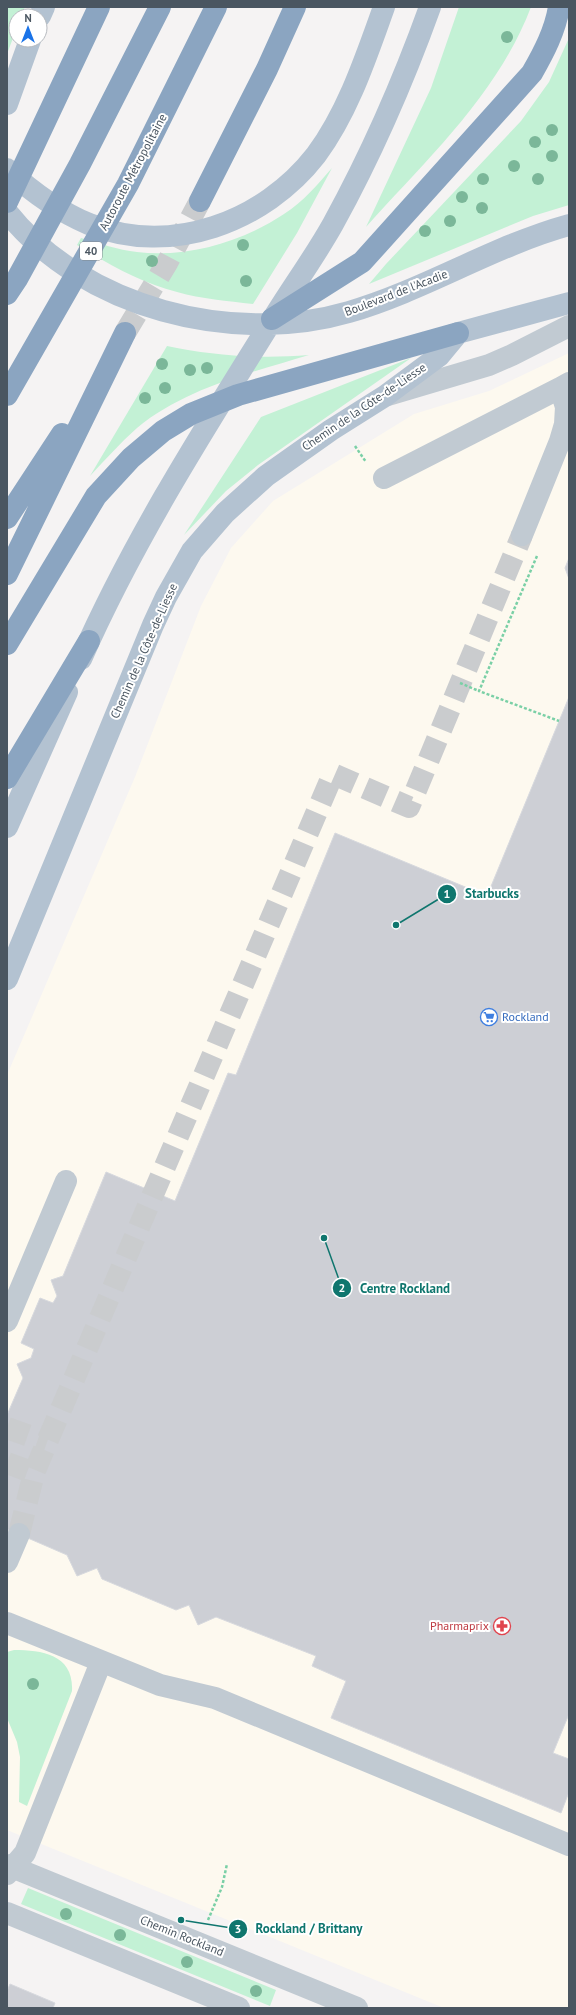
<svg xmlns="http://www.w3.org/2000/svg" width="576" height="2015" font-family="'PT Sans',sans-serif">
<rect width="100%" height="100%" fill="#f5f3f3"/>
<path fill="#fdf9ef" d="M569,353v1655h-125l-437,-178v-755l128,-298 66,-171 30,-58 42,-47 141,-87 75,-23z"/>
<path fill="#c3f1d5" d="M7,7h18l-4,9h-5v14l-9,24z
M459,7h72c-33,87 -104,152 -165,220l65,-139z
M569,38v167l-36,11 -164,68 17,-20 135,-143 28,-39z
M332,168l-35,65 -44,71c-26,-3 -51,-5 -76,-12 -36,-9 -69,-28 -100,-47l4,-7c18,5 37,12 56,14 50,6 105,-10 147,-38 19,-12 34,-30 48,-46z
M167,346c48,10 94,13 142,9 -59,18 -123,33 -172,73 -17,15 -32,32 -47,48z
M411,358l-153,107 -32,26 -42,44 77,-118z
M14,1650c29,0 60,5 58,41l-45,115 -8,-4 1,-45 -3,-15 -10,-24v-66z
M28,1888l248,102 -6,16 -249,-102z"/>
<path fill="#cdcfd5" stroke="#d7d9de" d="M569,558v21l-4,-11z
M569,697v1017l-16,39 16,6v33l-8,21 -230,-95 15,-37 -34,-15 4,-10 -100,-39 -18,8 -9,-20 -13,5 -74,-31 -5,-11 -20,8 -10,-21 -60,-26v-114l16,-37 -6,-14 14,-6 3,-9 -13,-6 19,-45 13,5 4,-7 -6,-16 12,-4 43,-104 69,29 53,-128 8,2 99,-242 152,63z
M10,1984l45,19 -2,5h-46v-17z"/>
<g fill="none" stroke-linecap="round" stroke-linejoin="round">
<path stroke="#caccce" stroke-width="22" stroke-dasharray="22 11" stroke-linecap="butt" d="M7,1428l40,14
M7,1463l27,10
M19,1534l15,-61 13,-31 286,-668 76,33 113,-272"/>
<path stroke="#caccce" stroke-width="22" stroke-dasharray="22 11" stroke-linecap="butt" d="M125,333l42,-70 33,-62"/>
<path stroke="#7ad0a6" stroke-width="2.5" stroke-dasharray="3 2" stroke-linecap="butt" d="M355,446l11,16
M537,556l-58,135 80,30
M460,683l19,8
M208,1920l14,-33 5,-23"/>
<path stroke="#c1cad2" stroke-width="22" d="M388,395l101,-30 23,-10 57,-29
M384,478l176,-90
M522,535l38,-94 5,-17 1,-17 -6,-19 9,-5
M7,1321l59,-140
M7,1562l12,-28
M7,1623l153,62 55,13 354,147
M7,1865l350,143
M7,1874l18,-21 76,-191
M7,1913l232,95"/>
<path stroke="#b3c2d1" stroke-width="22" d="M40,16l4,-9
M7,104l23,-64
M7,169c25,23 51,42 82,55 82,33 175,-2 227,-69 32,-43 50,-98 68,-148
M7,212c76,96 226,134 342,100 76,-22 144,-66 220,-87
M81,659c52,-118 122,-228 190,-337 20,-33 43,-64 62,-98 38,-69 70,-142 97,-217
M7,827l60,-135
M7,979l146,-354 13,-28 26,-46 33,-38 41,-37 65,-46 54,-34 54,-40 19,-23 111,-30"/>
<path stroke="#8ba5c1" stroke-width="22" d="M200,201l67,-132 28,-62
M7,202l92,-195
M7,294l10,-15 63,-115 80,-157
M272,319l90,-57 170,-189c12,-21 23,-42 27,-66
M7,395l121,-211 88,-177
M7,518l55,-84
M7,574l118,-241
M7,644l89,-148 35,-38 32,-27 28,-17 47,-19 220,-62
M7,778l82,-137"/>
</g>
<g fill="#7bb799">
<circle cx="507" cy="37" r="6"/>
<circle cx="552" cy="130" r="6"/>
<circle cx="535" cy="142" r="6"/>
<circle cx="552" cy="156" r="6"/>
<circle cx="514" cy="166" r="6"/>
<circle cx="483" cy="179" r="6"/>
<circle cx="538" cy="179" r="6"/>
<circle cx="462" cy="197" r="6"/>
<circle cx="482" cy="208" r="6"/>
<circle cx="450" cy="221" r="6"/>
<circle cx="425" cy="231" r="6"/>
<circle cx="243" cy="245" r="6"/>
<circle cx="152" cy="261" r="6"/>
<circle cx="246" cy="281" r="6"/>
<circle cx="162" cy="364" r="6"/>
<circle cx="207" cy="368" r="6"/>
<circle cx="190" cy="370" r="6"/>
<circle cx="165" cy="388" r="6"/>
<circle cx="145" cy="398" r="6"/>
<circle cx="33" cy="1684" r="6"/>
<circle cx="66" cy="1914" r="6"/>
<circle cx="120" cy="1935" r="6"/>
<circle cx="187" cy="1962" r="6"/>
<circle cx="256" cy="1991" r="6"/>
</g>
<defs>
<g id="supermarket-ring" transform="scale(0.9)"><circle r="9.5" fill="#fff" stroke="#3f7fe0" stroke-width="1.5"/><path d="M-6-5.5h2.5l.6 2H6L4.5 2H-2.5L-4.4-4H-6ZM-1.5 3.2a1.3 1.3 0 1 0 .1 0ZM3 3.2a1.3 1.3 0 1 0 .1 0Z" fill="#3f7fe0"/></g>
<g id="pharmacy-ring" transform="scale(0.9)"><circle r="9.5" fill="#fff" stroke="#e0444e" stroke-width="1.5"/><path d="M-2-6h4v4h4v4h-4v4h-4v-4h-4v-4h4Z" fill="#e0444e"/></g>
</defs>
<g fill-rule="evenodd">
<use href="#supermarket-ring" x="489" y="1017"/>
<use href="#pharmacy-ring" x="502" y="1626"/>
</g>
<g text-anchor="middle" stroke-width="4" stroke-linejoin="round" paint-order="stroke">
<rect fill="#fff" stroke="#808990" stroke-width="1" x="80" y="242" width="22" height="18" rx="3"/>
<g font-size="11" font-weight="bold" fill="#4a5661">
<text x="91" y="255">40</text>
</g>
<g font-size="12" fill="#4a5661" stroke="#fff">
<text transform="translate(133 172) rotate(-62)" y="4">Autoroute Métropolitaine</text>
<text transform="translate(396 293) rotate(-21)" y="4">Boulevard de l'Acadie</text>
<text transform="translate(364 407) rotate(-34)" y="4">Chemin de la Côte-de-Liesse</text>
<text transform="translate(144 651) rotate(-66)" y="4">Chemin de la Côte-de-Liesse</text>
<text transform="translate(182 1936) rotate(22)" y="4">Chemin Rockland</text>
</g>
<g font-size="12" fill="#366cbe" stroke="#fff" text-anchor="start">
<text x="502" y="1021">Rockland</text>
</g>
<g font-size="12" fill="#be3a42" stroke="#fff" text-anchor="end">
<text x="489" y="1630">Pharmaprix</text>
</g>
</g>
<path fill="none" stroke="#0f766e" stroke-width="1.5" d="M396 925L447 894M324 1238L342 1288M181 1920L238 1929"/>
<g fill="#0f766e" stroke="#fff" stroke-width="1.5">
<circle cx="396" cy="925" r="4"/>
<circle cx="324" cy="1238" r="4"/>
<circle cx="181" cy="1920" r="4"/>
<circle cx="447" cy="894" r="10"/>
<circle cx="342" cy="1288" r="10"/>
<circle cx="238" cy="1929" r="10"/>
</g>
<g font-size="12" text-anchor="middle" font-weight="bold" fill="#fff">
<text x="447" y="898">1</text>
<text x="342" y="1292">2</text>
<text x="238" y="1933">3</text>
</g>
<g font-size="13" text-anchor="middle" font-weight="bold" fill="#0f766e" stroke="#fff" stroke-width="4" stroke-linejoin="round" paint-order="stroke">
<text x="492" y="898">Starbucks</text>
<text x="405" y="1293">Centre Rockland</text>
<text x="309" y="1933">Rockland / Brittany</text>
</g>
<rect width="576" height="2015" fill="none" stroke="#4a5661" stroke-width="16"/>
<g transform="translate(28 28)"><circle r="19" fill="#ffffff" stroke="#b7bbc0"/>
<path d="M0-3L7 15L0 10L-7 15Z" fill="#1a73e8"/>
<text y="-6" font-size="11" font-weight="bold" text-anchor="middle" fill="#4a5661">N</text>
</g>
</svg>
